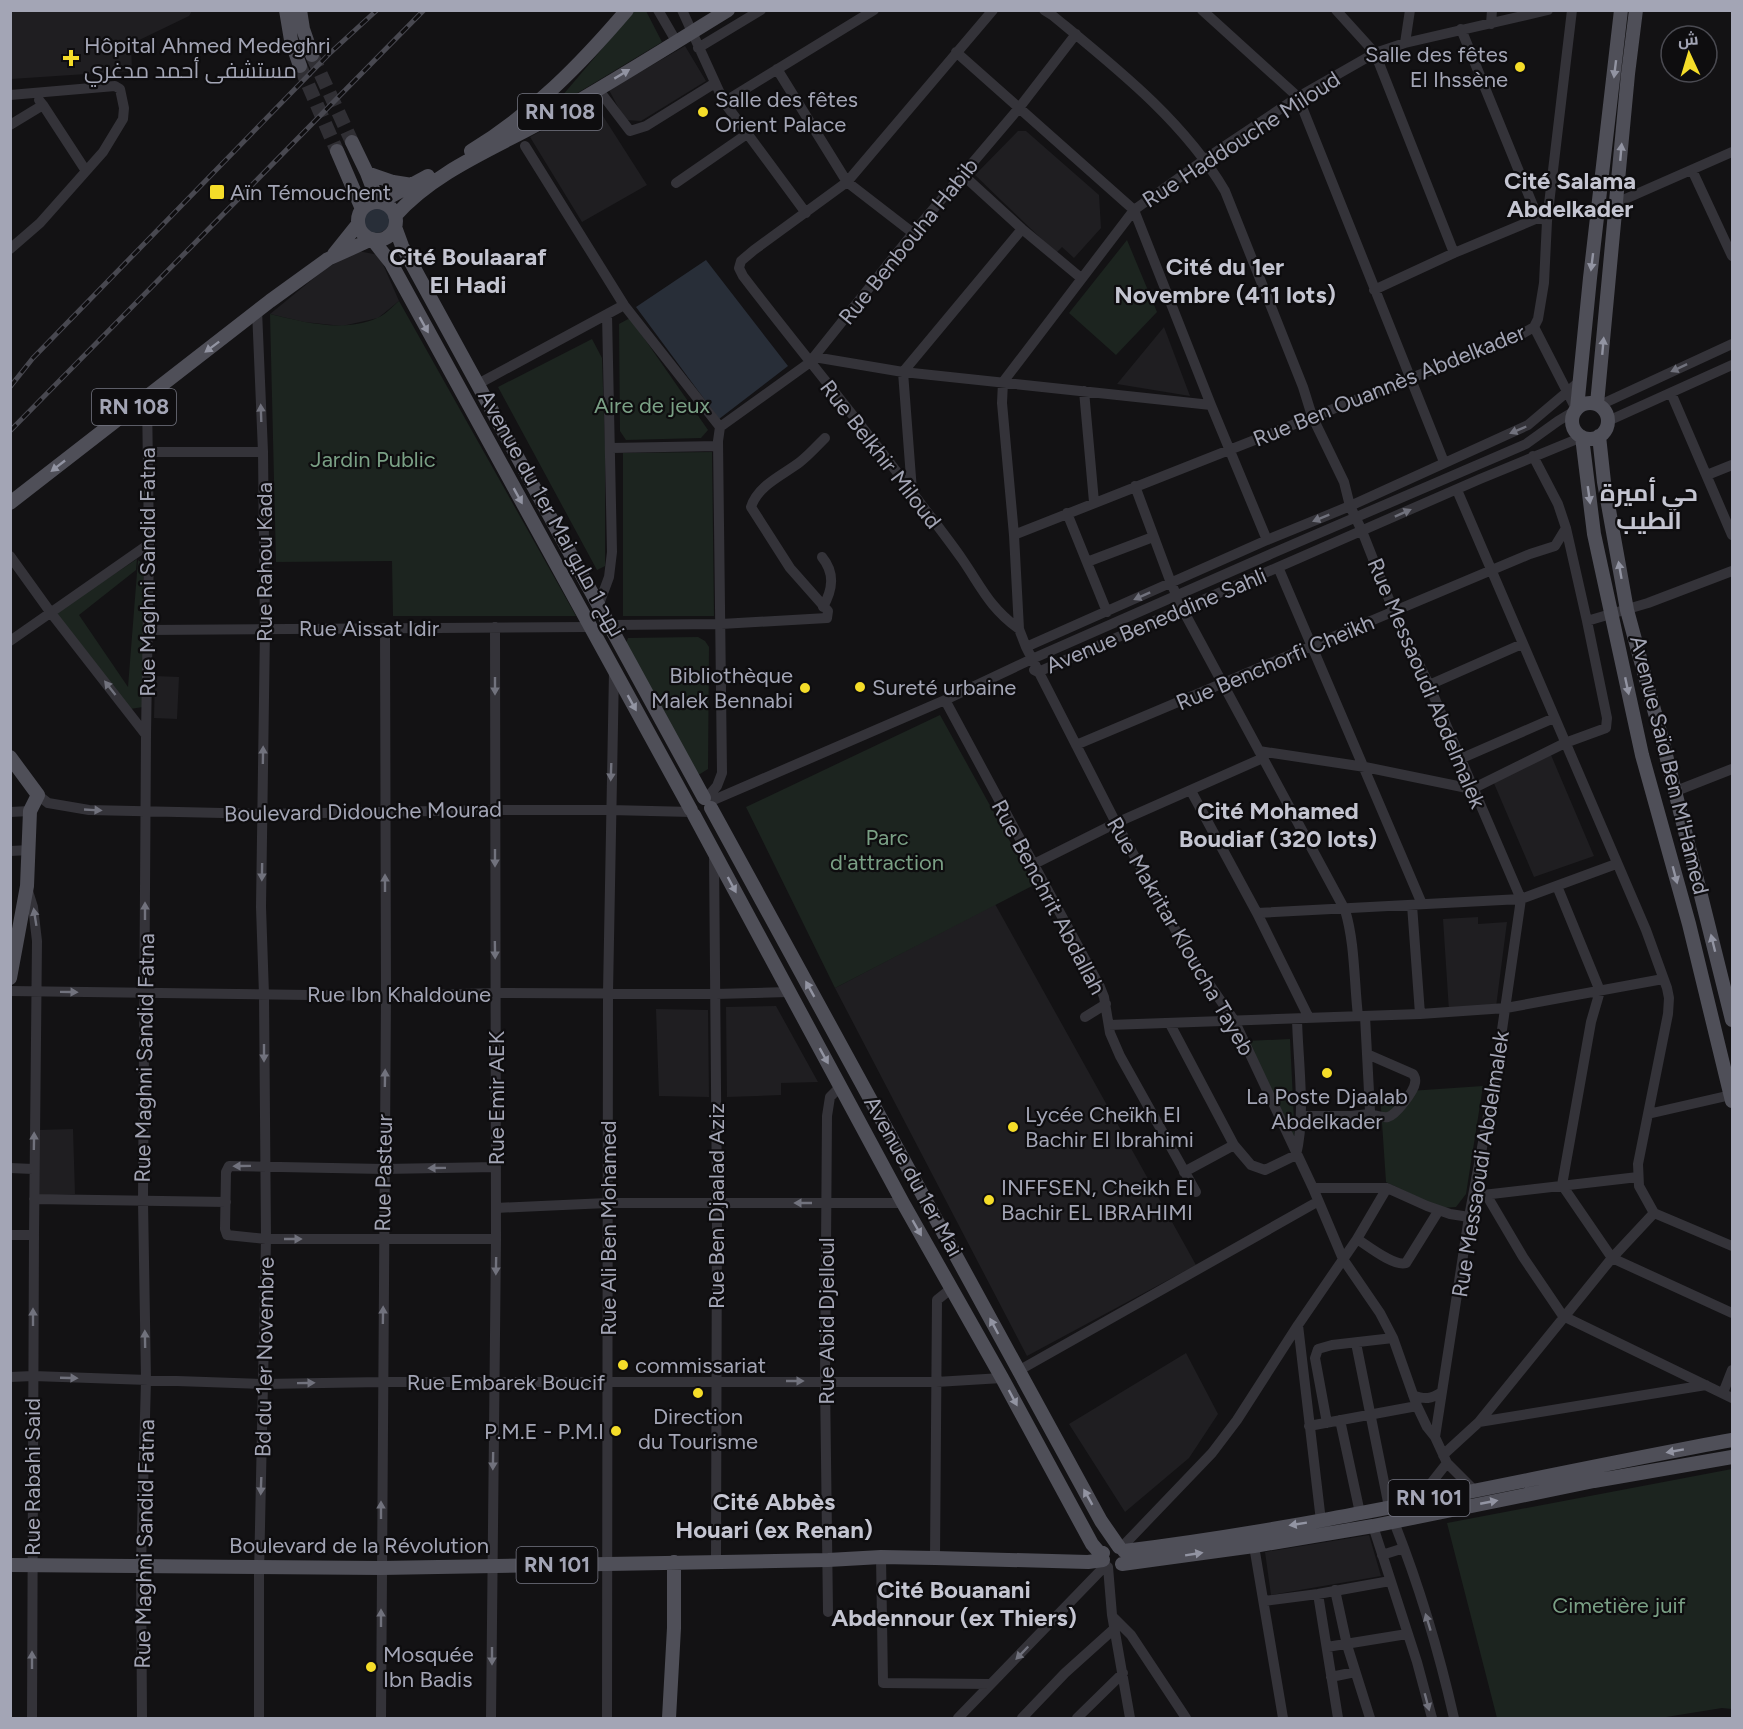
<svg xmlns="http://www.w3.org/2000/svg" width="1743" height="1729" font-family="Figtree,Cairo,sans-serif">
<rect width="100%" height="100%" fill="#131214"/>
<path fill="#1f1e21" d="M10,11l1,-1 181,1 -3,5 -58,28 1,27 -121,8z
M685,46l21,35 -65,40 -16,-1 -16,-30z
M594,102l53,83 -65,37 -52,-85z
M1018,131h8l73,64 2,33 -27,30 -12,-11 -6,6 -81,-78z
M358,251l21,4 20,46 -21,17 -36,8 -38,-4 -34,-8 55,-45z
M1164,327l26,69 -73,-12z
M155,676l24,1 -2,42 -23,-1z
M1551,755l43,101 -60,21 -41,-96z
M995,904l201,361 -169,91 -192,-368z
M1478,917v7l29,-2 -11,85 -47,4 -6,-92z
M776,1006l42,76 -37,1v12l-54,2 -1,-90z
M656,1009l52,1 1,87 -50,-1z
M73,1129l2,65 -37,1v-65z
M1186,1353l32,61 -29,44 -64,54 -56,-88z
M1369,1535l12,41 -110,19 -6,-43z"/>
<path fill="#1c241f" d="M634,11h12l16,31 -111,67z
M1127,240l30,72 -41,43 -47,-42z
M399,301l177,315h-183l-1,-55 -116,1 -6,-248c34,8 73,19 107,4 8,-3 15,-11 22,-17z
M630,318l78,112 -7,8 -75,2 -6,-9 -1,-107z
M592,339l10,19 3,89v119l-8,4 -99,-183z
M712,452l2,164h-91v-163z
M137,559l-1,11 -57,45 49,72 10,-127 5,4v143l-13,2 -75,-96z
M698,637l7,4 4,6 -1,122 -8,5 -7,-1 -68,-127 3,-8z
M940,715l94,170 -199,103 -89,-181z
M1290,1039l5,102 -49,-100z
M1483,1086l-17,108 -10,13 -16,1 -54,-26 -6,-89z
M1732,1469v240l-10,-1 -62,10h-163l-50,-195z"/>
<path fill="#282e38" d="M362 219a14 14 0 1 1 28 0a14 14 0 1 1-28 0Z
M706,260l82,106 -69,53 -83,-112z"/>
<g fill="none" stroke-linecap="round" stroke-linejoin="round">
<path stroke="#302f34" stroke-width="14" stroke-dasharray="14 7" stroke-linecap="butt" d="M312,55l40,87
M300,66l37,85"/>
<path stroke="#343339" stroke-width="10" d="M658,10l18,31
M682,10l42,92 82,111
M993,10l-146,172 -93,68 -13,11 -2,7 4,8c58,76 119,148 175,224 15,20 30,39 44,59 20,29 27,48 57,70
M1044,10l8,5c63,52 131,105 173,176l78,196 9,29 32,66 6,24 12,25 32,81 35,73 92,214 -26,179 -26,139 -34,220
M1202,10l96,87 146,365
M1336,10l39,43 79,200
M1491,24l1,-14
M1461,29l77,189
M1405,43l5,-33
M698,48l63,-38
M956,52l178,158 77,195 56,135
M777,69l70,113 66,51
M598,89l32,42 16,-5 69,-43
M10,95l105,-9 5,3 4,19 -1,11 -20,33 -63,71 -30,26
M724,102l150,-92
M43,105l43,66
M10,125l33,-20 -4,-5
M525,146l99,159 96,122 -2,14 4,332 -5,13 -11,13
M1692,170l40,86
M963,175l59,54 59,49
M676,183l71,-49
M1616,203l116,-51
M1374,290l80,-37 84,-35 7,2
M257,310l6,142 2,177 -4,278 3,88 2,244 -7,336v143
M1534,327l42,82
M814,357l89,15 308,33
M478,384l146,-79
M1084,391l10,111
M1671,393l61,142
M1600,405l132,-61
M1608,421l124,-56
M720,427l89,-64 104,-130 106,-125 57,-74
M611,448l107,-2
M148,452h115
M1533,456l25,48 8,24 21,93
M1707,475l25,-10
M1135,486l36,97 12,27 162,300c10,33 9,71 13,106
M1457,490l189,440 21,58 2,10 -1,16 -30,150 1,22 15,27 78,33
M912,491l-9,-119 119,-143
M1067,513l40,99
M1014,535l506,-200 14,-8 4,-8 6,-36 3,-62 25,-211
M10,556l41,57 95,122
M822,557c13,16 11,32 1,50
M1087,562l66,-25
M1278,567l144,337
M599,604l10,-27 3,-25 -5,-238
M610,625l111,-1 106,-6 1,-7 -38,-43 -39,-61c7,-22 32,-32 49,-45 9,-7 17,-16 25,-24
M148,630l441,-3
M10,641l139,-97
M1026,647l241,-107 83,-34 178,-81 52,-44
M1034,670l4,2 442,-193 102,-42
M1429,685l93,-41
M945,700l155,287 4,10 6,36 10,23 76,136
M1076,745l454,-191 25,-8 11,-18
M1259,751l106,16 107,22 93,-46 41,-15 1,-10 -20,-97 61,-18 84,-32
M1460,759l94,-41
M1191,791l66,122 52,105
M1676,791l56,-22
M38,795l10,8 41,7 174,4 232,-4h115l82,2
M709,802l236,-102 87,-41 241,-106 253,-109 32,-23 15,-9
M10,812l20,-1
M10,851l20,-1
M714,854l3,349 -1,358
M1032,865l84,-42 147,-65
M1557,886l43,105 -9,31 -29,163 50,73 120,55
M1412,905l8,109
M1257,913l264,-14 95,-35
M10,991l376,5 110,-3 219,1 73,-2
M1085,1017l21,-13
M1170,1024l64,121 17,20 14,5 31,-15c10,-39 2,-94 1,-136
M1109,1025l311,-11 86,-6 157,-29
M1367,1054l46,20c2,4 3,4 2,9 -1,8 -19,32 -27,34 -6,1 -13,-2 -19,-3
M1648,1114l83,-19
M1301,1116h50l18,-2 1,-3 -5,-95
M496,1167l-112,2 -155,-3 -3,6 -1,57 2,6 39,4h230
M10,1168l23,1
M1184,1172l50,-27
M1313,1188h74l40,18 23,8 19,3
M1483,1195l155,-18
M1487,1196l36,61 40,59 169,82
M34,1199l192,3
M496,1208l111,-5h296
M10,1235h24l3,-294 -4,-34 -6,-19
M1357,1239c11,7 37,28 49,24l33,-53
M1298,1325l23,196
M1356,1343l33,164
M1018,1371l299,-169
M10,1377l23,-1 231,8 118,-2h554l66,-4
M1723,1393l9,-23
M1413,1395c12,5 18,4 29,-3
M1340,1420l20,93
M1479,1422l227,-37
M1327,1423l-12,-65 3,-9 14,-4 61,-7
M1309,1426l108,-20
M1443,1455l36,-33 133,-164 42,-45
M1474,1490l-27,-27 -12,-26 -8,-10 -10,-21 -24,-68 -13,-25 -37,-54 -30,-71 -79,-168 -44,-64 -74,-133 -90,-176 -7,-18 -5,-94 -12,-132 1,-21 131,-172 70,-50 94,-63 77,-44 30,-10 143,-33
M1417,1501l30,-38
M1394,1522c25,63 45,130 60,196
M1373,1526l44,136 15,56
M1254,1546l29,172
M1121,1548l91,-95 25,-33 61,-95 59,-86 30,-51
M1382,1555l22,-7
M881,1557l2,126 108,1
M935,1558l2,-258 15,-12
M1108,1567l4,48 18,103
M1335,1590l12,55 23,73
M1318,1594l20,124
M1264,1601l54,-7 72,-13
M828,1612l-3,-231 2,-265 3,-19 11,-11
M1114,1618l17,17 55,83
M1327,1647l80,-13
M1331,1677l24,-5
M32,1718l2,-483
M142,1718l-1,-153 5,-185 -3,-179 3,-466 3,-191 -2,-147
M381,1718l5,-722 -1,-368
M491,1718l5,-479 -1,-612
M607,1718l1,-725 6,-322
M958,1718l148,-153
M1022,1718l43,-45 50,-45
M1077,1718l46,-45"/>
<path stroke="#4f4f58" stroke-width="14" d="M286,10l5,30 9,26
M300,10l3,19 9,26
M352,142l15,31 11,29
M337,151l25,58
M471,151c61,-37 110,-87 156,-141
M367,173l26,9 19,3
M380,202l48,-26
M358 221a19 19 0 1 1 38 0a19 19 0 1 1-38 0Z
M395,216c41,-47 108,-71 161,-102 58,-33 115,-69 172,-104
M395,227l7,19 302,552
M372,239l19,24 300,547
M334,254l24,-30
M1572 421a18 18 0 1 1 36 0a18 18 0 1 1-36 0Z
M1597,404l31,-330 8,-64
M1577,408l13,-130 31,-268
M1599,436l5,46 23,128 35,129 70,281
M1582,437l12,97 48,221 47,169 43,177
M10,503l260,-202 58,-42 44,-20
M10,757l28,38 -8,16 -3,75 -17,92
M711,808l390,713 18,26
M694,815l209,388 99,175 90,166 6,7 5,2
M1124,1551c204,-25 406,-74 608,-111
M1122,1564l132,-18 119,-20 221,-45 138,-24
M10,1565l371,3 447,-8 53,-3 54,1 153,4 15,-2
M669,1718l5,-90v-66"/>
<g stroke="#484850" stroke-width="5">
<path id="rail" d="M10,387l23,-29 296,-304 48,-44
M10,431l414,-421"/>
</g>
<use href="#rail" stroke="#0e0d0f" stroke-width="3" stroke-dasharray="9" stroke-linecap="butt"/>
</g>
<defs><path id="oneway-solid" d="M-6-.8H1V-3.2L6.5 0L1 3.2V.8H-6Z" transform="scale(1.5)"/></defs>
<g fill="#9294a2">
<use href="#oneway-solid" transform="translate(1615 69) rotate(97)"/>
<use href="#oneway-solid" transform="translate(622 74) rotate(-31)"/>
<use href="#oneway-solid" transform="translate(1621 152) rotate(-85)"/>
<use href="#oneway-solid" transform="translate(1592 262) rotate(97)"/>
<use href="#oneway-solid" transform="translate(424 325) rotate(61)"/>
<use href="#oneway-solid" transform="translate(1603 346) rotate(-85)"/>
<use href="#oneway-solid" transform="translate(212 347) rotate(143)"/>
<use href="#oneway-solid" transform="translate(58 466) rotate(142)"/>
<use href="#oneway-solid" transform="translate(1589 495) rotate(82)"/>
<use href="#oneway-solid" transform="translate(518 496) rotate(61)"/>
<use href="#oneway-solid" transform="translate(1620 570) rotate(-100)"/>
<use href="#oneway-solid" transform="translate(1627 686) rotate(78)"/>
<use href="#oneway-solid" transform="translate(632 703) rotate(61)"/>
<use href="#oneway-solid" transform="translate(1675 875) rotate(75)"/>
<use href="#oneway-solid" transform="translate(732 885) rotate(62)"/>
<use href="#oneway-solid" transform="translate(1713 943) rotate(-104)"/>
<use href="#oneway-solid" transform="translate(810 989) rotate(-119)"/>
<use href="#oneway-solid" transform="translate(824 1056) rotate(61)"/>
<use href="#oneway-solid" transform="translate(917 1228) rotate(60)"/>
<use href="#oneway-solid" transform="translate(994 1326) rotate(-118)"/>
<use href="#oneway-solid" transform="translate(1013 1398) rotate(62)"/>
<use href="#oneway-solid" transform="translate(1675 1451) rotate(170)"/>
<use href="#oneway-solid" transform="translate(1088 1497) rotate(-119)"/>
<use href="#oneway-solid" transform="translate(1489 1502) rotate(-11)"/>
<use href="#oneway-solid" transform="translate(1298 1524) rotate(171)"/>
<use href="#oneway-solid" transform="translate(1194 1554) rotate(-9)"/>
</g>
<g fill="#71727d">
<use href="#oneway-solid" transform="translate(1679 368) rotate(155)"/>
<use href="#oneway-solid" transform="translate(261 413) rotate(-92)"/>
<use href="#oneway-solid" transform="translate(1518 430) rotate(157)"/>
<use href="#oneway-solid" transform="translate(1403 513) rotate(-24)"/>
<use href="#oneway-solid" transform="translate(1321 518) rotate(158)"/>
<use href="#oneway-solid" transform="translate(1142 596) rotate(156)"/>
<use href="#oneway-solid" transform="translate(495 686) rotate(90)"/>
<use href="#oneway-solid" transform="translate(110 688) rotate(-128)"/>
<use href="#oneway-solid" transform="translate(263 755) rotate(-89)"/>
<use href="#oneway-solid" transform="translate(611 772) rotate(92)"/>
<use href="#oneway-solid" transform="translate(93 810) rotate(3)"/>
<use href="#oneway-solid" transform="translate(495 858) rotate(90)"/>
<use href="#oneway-solid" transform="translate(262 872) rotate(91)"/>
<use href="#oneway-solid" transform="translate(385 883) rotate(-90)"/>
<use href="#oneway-solid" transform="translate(145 911) rotate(-90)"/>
<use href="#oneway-solid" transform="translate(35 917) rotate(-99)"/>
<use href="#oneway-solid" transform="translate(495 950) rotate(89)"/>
<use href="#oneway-solid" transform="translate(69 992) rotate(1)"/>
<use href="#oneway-solid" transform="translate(264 1053) rotate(90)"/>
<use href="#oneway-solid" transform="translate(385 1078) rotate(-89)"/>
<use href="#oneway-solid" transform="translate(34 1141) rotate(-89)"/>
<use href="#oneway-solid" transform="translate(242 1166) rotate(179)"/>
<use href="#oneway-solid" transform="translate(437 1168) rotate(179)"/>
<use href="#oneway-solid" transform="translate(803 1203) rotate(-180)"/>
<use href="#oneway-solid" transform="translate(293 1239)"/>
<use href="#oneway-solid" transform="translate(496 1266) rotate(91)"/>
<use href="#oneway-solid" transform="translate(383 1315) rotate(-89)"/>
<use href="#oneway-solid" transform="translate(33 1317) rotate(-90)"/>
<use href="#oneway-solid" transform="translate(145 1339) rotate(-91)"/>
<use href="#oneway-solid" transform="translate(69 1378) rotate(2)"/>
<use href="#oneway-solid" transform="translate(795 1381)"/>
<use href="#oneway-solid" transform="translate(306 1383) rotate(-1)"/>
<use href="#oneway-solid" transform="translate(493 1461) rotate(91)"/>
<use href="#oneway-solid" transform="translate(261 1486) rotate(92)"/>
<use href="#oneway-solid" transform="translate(381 1510) rotate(-90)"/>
<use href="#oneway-solid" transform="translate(381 1618) rotate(-90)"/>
<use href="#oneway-solid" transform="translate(1428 1622) rotate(-107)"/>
<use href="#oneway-solid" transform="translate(1022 1653) rotate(134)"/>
<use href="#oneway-solid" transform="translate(492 1656) rotate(90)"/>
<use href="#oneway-solid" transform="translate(32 1660) rotate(-90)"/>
<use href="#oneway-solid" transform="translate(1427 1702) rotate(75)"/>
</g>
<g fill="#f5dd29" stroke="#0e0d0f" stroke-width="2">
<path d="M68 49h6v6h6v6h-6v6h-6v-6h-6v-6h6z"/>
<circle cx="1520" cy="67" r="6"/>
<circle cx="703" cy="112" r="6"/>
<rect x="209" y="184" width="16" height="16" rx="3"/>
<circle cx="860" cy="687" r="6"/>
<circle cx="805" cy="688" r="6"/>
<circle cx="1327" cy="1073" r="6"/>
<circle cx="1013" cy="1127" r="6"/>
<circle cx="989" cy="1200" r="6"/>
<circle cx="623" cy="1365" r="6"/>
<circle cx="698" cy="1393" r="6"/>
<circle cx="616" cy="1431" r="6"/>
<circle cx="371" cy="1667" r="6"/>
</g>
<g text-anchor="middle" stroke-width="4.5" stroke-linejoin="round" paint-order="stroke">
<g fill="#0e0d0f" stroke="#767783" stroke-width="1.5">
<rect x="518" y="94" width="84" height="36" rx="4.5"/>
<rect x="92" y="389" width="84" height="36" rx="4.5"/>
<rect x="1388.5" y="1480" width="81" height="36" rx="4.5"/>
<rect x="516.5" y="1547" width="81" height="36" rx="4.5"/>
</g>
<g font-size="21" font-weight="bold" fill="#a3a5b5">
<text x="560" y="119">RN 108</text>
<text x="134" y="414">RN 108</text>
<text x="1429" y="1505">RN 101</text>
<text x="557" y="1572">RN 101</text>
</g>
<g font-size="22" fill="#a3a5b5" stroke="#0e0d0f" text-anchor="start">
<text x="84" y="53">Hôpital Ahmed Medeghri<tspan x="84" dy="25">مستشفى أحمد مدغري</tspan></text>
<text x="1508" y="62" text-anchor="end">Salle des fêtes<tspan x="1508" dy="25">El Ihssène</tspan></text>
<text x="715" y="107">Salle des fêtes<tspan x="715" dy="25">Orient Palace</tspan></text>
<text x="230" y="200">Aïn Témouchent</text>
<text x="793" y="683" text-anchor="end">Bibliothèque<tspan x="793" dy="25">Malek Bennabi</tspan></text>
<text x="872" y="695">Sureté urbaine</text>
<text x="1327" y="1104" text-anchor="middle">La Poste Djaalab<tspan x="1327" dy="25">Abdelkader</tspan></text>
<text x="1025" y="1122">Lycée Cheïkh El<tspan x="1025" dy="25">Bachir El Ibrahimi</tspan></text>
<text x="1001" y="1195">INFFSEN, Cheikh El<tspan x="1001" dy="25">Bachir EL IBRAHIMI</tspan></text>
<text x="635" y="1373">commissariat</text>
<text x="698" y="1424" text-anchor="middle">Direction<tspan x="698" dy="25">du Tourisme</tspan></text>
<text x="604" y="1439" text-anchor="end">P.M.E - P.M.I</text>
<text x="383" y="1662">Mosquée<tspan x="383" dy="25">Ibn Badis</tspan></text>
</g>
<g font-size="22" fill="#a3a5b5" stroke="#0e0d0f">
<text transform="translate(1241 139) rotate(-33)" y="8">Rue Haddouche Miloud</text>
<text transform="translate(908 241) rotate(-51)" y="8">Rue Benbouha Habib</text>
<text transform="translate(1389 385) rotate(-22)" y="8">Rue Ben Ouannès Abdelkader</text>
<text transform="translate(881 454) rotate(52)" y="8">Rue Belkhir Miloud</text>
<text transform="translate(552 513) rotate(61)" y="8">Avenue du 1er Mai نهج 1 مايو</text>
<text transform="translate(264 562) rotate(-90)" y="8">Rue Rahou Kada</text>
<text transform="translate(147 572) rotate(-90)" y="8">Rue Maghni Sandid Fatna</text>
<text transform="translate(1156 620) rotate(-23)" y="8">Avenue Beneddine Sahli</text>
<text x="369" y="636">Rue Aissat Idir</text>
<text transform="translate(1275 662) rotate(-23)" y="8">Rue Benchorfi Cheïkh</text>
<text transform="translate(1427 683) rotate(67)" y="8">Rue Messaoudi Abdelmalek</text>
<text transform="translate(1670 765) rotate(76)" y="8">Avenue Saïd Ben M'Hamed</text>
<text transform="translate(363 811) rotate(-1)" y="8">Boulevard Didouche Mourad</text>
<text transform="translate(1049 897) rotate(62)" y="8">Rue Benchrit Abdallah</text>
<text transform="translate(1181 936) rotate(60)" y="8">Rue Makritar Kloucha Tayeb</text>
<text x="399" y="1002">Rue Ibn Khaldoune</text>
<text transform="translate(144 1058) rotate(-89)" y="8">Rue Maghni Sandid Fatna</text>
<text transform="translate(496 1098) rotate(-90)" y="8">Rue Emir AEK</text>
<text transform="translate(1480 1164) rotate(-81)" y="8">Rue Messaoudi Abdelmalek</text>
<text transform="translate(383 1173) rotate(-89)" y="8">Rue Pasteur</text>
<text transform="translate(914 1176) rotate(61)" y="8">Avenue du 1er Mai</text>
<text transform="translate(716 1206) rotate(-90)" y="8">Rue Ben Djaalad Aziz</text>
<text transform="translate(608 1228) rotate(-90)" y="8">Rue Ali Ben Mohamed</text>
<text transform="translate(826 1321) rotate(-90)" y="8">Rue Abid Djelloul</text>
<text transform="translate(264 1357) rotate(-89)" y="8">Bd du 1er Novembre</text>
<text x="506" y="1390">Rue Embarek Boucif</text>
<text transform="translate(32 1477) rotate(-90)" y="8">Rue Rabahi Said</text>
<text transform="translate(144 1544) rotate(-89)" y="8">Rue Maghni Sandid Fatna</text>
<text x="359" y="1553">Boulevard de la Révolution</text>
</g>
<g font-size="22" fill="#7aa085" stroke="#0e0d0f">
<text x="652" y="413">Aire de jeux</text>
<text x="373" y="467">Jardin Public</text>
<text x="887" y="845">Parc<tspan x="887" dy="25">d'attraction</tspan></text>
<text x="1619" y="1613">Cimetière juif</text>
</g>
<g font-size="24" font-weight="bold" fill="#c4c5d1" stroke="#0e0d0f">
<text x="1570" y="189">Cité Salama<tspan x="1570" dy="28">Abdelkader</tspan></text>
<text x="468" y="265">Cité Boulaaraf<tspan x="468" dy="28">El Hadi</tspan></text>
<text x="1225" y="275">Cité du 1er<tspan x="1225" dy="28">Novembre (411 lots)</tspan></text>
<text x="1649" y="501">حي أميرة<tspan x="1649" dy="28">الطيب</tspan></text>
<text x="1278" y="819">Cité Mohamed<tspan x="1278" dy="28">Boudiaf (320 lots)</tspan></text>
<text x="774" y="1510">Cité Abbès<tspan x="774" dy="28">Houari (ex Renan)</tspan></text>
<text x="954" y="1598">Cité Bouanani<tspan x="954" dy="28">Abdennour (ex Thiers)</tspan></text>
</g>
</g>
<rect width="1743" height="1729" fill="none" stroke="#a3a5b5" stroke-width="24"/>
<g transform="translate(1689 54) rotate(356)"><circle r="28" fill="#0e0d0f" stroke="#4a4a51" stroke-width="1.5"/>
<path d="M0-4.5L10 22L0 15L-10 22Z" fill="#f5dd29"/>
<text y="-9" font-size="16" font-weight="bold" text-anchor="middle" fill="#a3a5b5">ش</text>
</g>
</svg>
